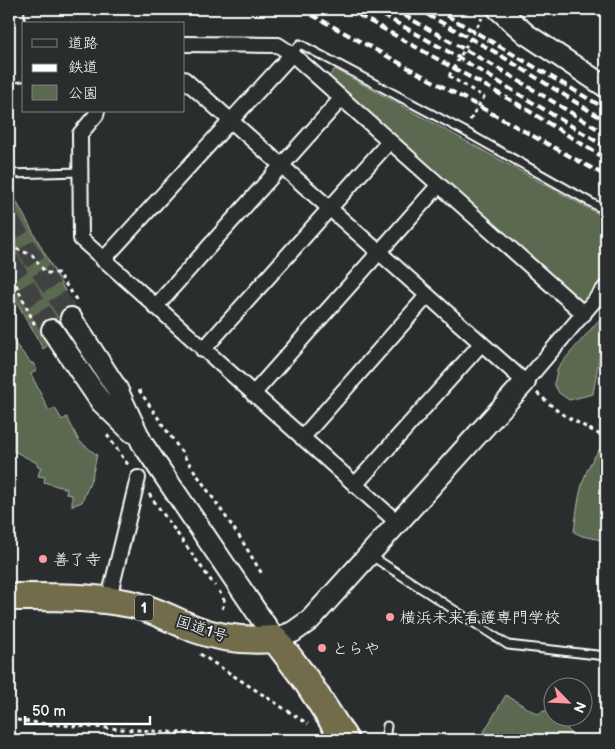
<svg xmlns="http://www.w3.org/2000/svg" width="615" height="749" font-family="'Balsamiq Sans','Klee One',sans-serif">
<rect width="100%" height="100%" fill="#2a2d2e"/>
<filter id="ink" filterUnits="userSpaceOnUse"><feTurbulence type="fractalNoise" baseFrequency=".02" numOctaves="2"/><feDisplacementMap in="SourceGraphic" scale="10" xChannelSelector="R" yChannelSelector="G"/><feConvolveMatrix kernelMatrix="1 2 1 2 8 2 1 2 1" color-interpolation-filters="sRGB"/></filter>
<g filter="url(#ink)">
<path fill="#5b6951" stroke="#adb4a8" d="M335,69l271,149v59l-21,27 -257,-227z
M9,188l72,132 -38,29 -34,-61z
M606,312v29h-4l-9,53 -24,6 -10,-7 -5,-9 4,-17z
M9,336l22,27h2l4,7 -6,4 18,37 6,-3 7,12 5,-3 12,24 18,14 -5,22 -10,25 -10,4v-11l-6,-1 1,-5 -23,-7 1,-5 -7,-1 3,-9 -4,-1v-3l-25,-13v-3l-3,-3z
M600,449h6v92l-24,-5 -8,-4c4,-30 6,-58 26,-83z
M506,695l31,19 15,-6v8l10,1 11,23h-94z"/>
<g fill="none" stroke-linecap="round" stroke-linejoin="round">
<path stroke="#3f4243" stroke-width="20" stroke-dasharray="20 10" stroke-linecap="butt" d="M9,220l62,98
M9,260l43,70"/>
<g stroke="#fff" stroke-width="11">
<path id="lane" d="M292,54l8,-10 164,87 142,80
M9,174l71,-2
M370,555l138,90 98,11
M385,740l2,-14"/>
</g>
<g stroke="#fff" stroke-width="18">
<path id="street" d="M16,9l4,61
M184,44l94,1 14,9 292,260
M184,79l341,303 81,-95
M97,111l-1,4 -16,19 1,105 317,284
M103,260l189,-206
M155,307l186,-208
M203,350l186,-208
M253,394l185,-208
M302,438l125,-142
M355,485l126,-141
M108,602l30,-124"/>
</g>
<g stroke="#fff" stroke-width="24">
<path id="secondary" d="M498,9l28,25 80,53
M9,72l15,-2
M71,318l46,71 25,54 133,196 18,-7 17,-12 215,-238
M52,330l49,72 31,30"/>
</g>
<g stroke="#fff" stroke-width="30">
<path id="highway" d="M9,597c40,0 82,-1 122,7 23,5 43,17 64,25 26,10 53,12 80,10l31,41 39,60"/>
</g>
<path stroke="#fff" stroke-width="3" stroke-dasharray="4 4" stroke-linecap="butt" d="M449,76l35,21 -15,25
M9,246l23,9 14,18h12l19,28
M9,270l26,55
M139,390l102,149 21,35
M537,393l23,20 46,25
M107,435l22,31
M149,494l66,92
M219,591l6,11 -4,9
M200,654l108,70
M9,719l37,5 244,16"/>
<use href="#lane" stroke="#2a2d2e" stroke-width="7"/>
<use href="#street" stroke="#2a2d2e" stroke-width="14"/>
<use href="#secondary" stroke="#2a2d2e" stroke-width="20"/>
<use href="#highway" stroke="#736c4b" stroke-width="26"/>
<path stroke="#fff" stroke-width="4" stroke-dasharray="8 4" stroke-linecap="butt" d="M301,9l305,167
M348,9l168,94 90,56
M372,9l84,47 150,91
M393,9l108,61 105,64
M417,9l78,43 111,69
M436,9l170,100"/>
<path stroke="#fff" stroke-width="3" stroke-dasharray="4 4" stroke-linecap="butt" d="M449,76l33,-58"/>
</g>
</g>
<g fill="#ff9aa2" stroke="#2a2d2e" stroke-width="2">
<circle cx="43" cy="559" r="5"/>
<circle cx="390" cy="617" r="5"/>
<circle cx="322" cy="648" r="5"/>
</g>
<g text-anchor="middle" stroke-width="4" stroke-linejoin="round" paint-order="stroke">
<rect fill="#2a2d2e" stroke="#bfc0c0" stroke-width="1" x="135" y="595.5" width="18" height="25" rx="4"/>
<g font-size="15" font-weight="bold" fill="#fff">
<text x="144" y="613">1</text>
</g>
<g font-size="16" fill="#fff" stroke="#2a2d2e" text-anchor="start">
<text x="53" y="565">善了寺</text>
<text x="400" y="623">横浜未来看護専門学校</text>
<text x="332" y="654">とらや</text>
</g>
<g font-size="16" fill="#fff" stroke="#2a2d2e">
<text transform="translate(202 628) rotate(18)" y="6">国道1号</text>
</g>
</g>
<rect width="615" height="749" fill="none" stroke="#2a2d2e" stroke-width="30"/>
<rect x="15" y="15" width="585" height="719" fill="none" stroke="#fff" stroke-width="2" filter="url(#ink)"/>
<rect x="22" y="22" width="162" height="90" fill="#2a2d2e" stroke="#7f8182"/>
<rect x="32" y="39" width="25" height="8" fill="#2a2d2e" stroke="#7f8182"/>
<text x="68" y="48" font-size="15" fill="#ffffff">道路</text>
<rect x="32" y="64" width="25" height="8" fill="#ffffff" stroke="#7f8182"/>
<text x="68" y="72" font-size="15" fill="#ffffff">鉄道</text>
<rect x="32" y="85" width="25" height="15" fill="#5b6951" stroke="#7f8182"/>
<text x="68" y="98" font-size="15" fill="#ffffff">公園</text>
<g transform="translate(568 702) rotate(114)"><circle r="24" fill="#2a2d2e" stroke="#7f8182"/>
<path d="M0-4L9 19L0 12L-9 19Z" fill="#ff9aa2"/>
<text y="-8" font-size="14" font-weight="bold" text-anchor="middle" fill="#ffffff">N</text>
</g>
<path d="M25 716v8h125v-8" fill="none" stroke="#ffffff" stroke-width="2.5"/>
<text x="32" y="716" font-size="15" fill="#ffffff" stroke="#2a2d2e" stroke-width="4" paint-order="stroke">50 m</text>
</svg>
